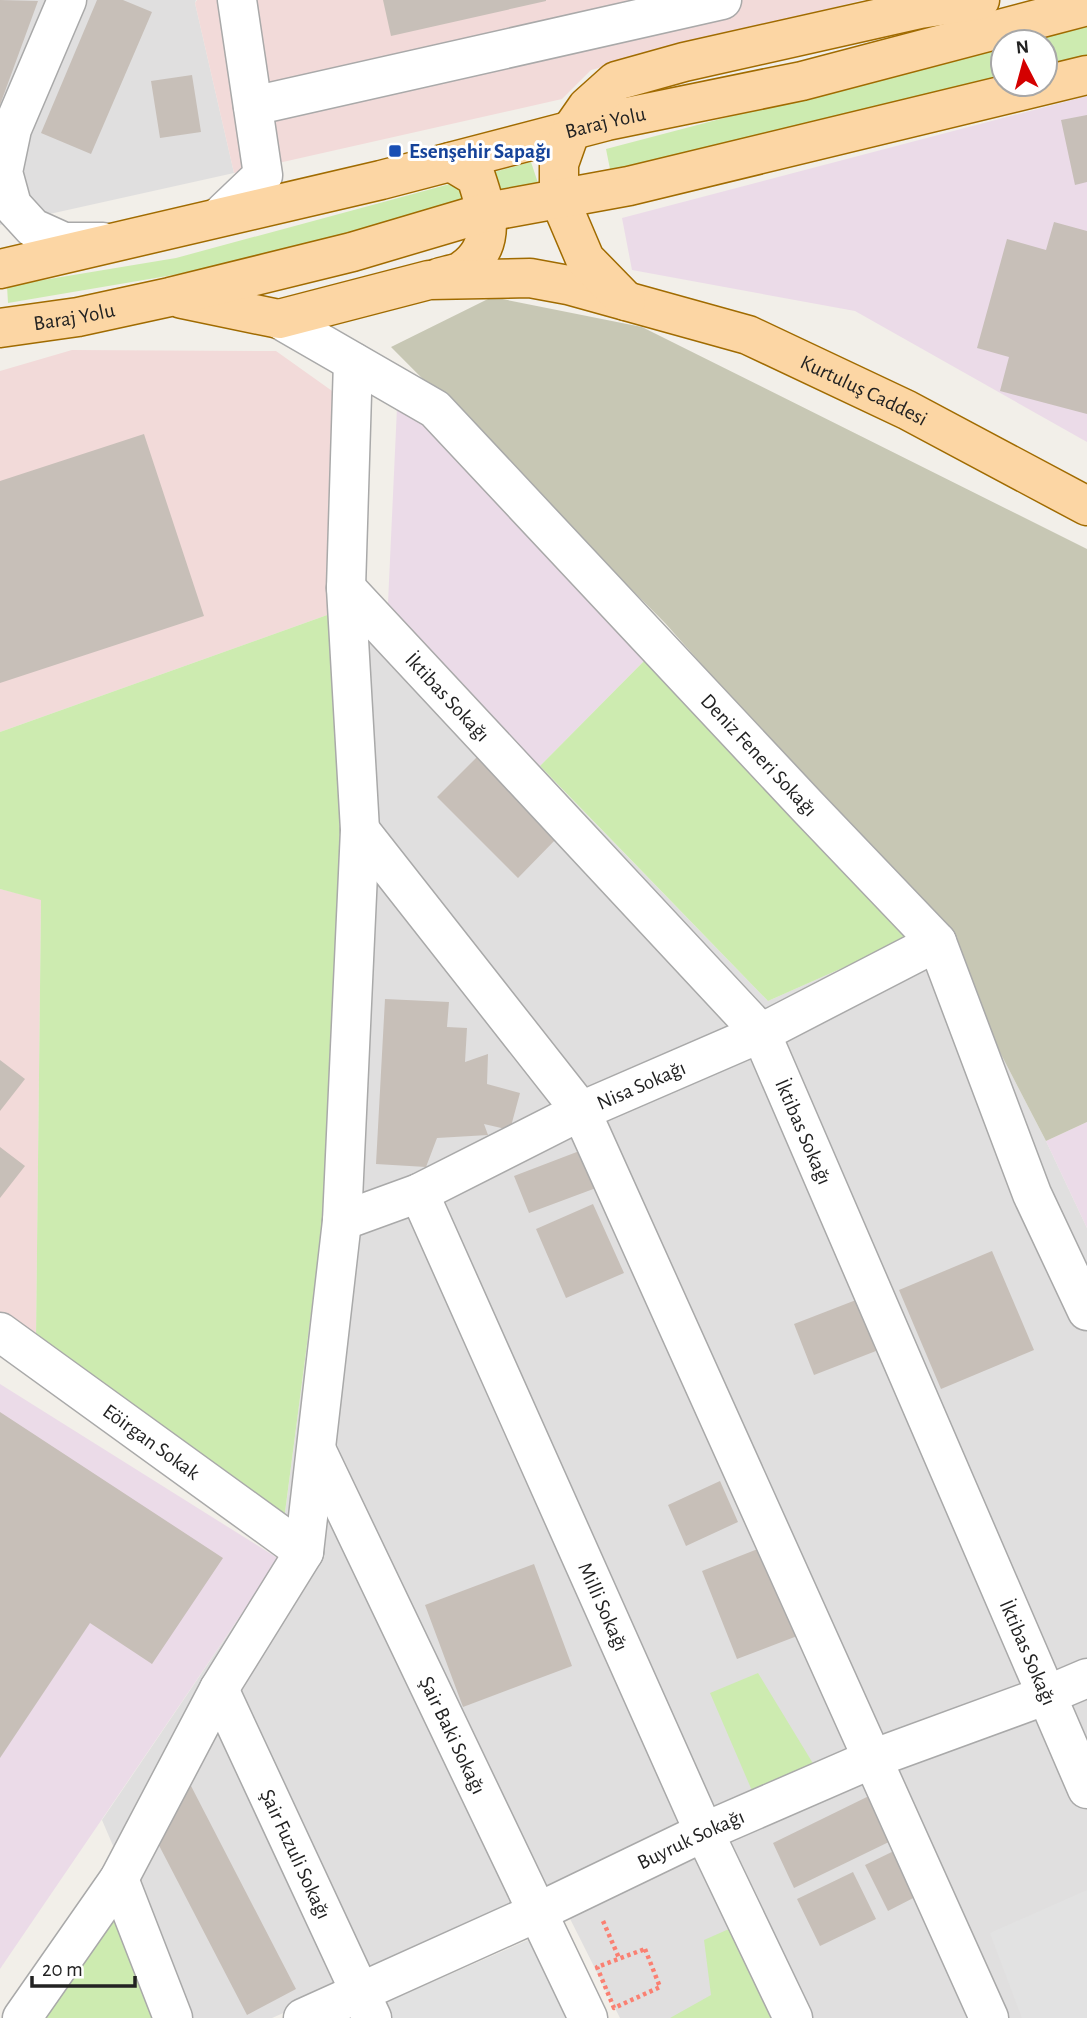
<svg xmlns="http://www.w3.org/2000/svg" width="1087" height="2018" font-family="'Alegreya Sans',sans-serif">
<rect width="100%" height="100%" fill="#f2efe9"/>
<path fill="#e0dfdf" d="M0,0h196l-1,3 39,170 -234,52z
M388,603l95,105 285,293 167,-74 111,214 41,87v790h-467l-67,-133 -185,91 -96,42h-85l-85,-198 177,-261 45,-345 6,-600z"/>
<path fill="#f2dad9" d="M197,0h666l-272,70 -29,29 -328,74 -39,-170z
M72,350l204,1 66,47 -12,216 -330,118v-361z
M0,889l41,10 -5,439 -36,-20z"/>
<path fill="#ebdbe8" d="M1087,96v346l-232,-131 -223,-41 -10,-52z
M397,408l32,9 222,237 -111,112 -57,-58 -95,-105z
M1087,1122v106l-41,-87z
M0,1384l279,175 -279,410z"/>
<path fill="#c7c7b4" d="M492,297l150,30 445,222v573l-41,19 -111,-214 -270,-304 -274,-276z"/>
<path fill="#cdebb0" d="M1087,23v32l-42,12v-25h-30z
M1003,45v33l-391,101 -6,-30z
M531,162l9,27 -361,85 -171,29 -1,-17 169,-28z
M330,614l13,212 -19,388 -40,306 -248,-182 5,-438 -41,-11v-157z
M651,654l268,280 -151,67 -228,-235z
M758,1673l59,97 -64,23 -43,-100z
M131,1888l56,130h-146z
M738,1925l45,93h-113l41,-23 -7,-55z"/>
<path fill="#e2e2e2" d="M1087,1890v128h-65l-32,-85z
M535,1937l39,81h-188l-6,-13z"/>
<path fill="#c7bfb8" d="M0,0l38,1 -38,104z
M97,0h26l29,12 -61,142 -50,-21z
M383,0h163v1l-155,35z
M192,75l9,57 -41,6 -9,-57z
M1087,115v67l-12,3 -14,-65z
M1054,222l33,9v183l-87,-23 9,-34 -32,-9 30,-109 39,11z
M144,434l60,182 -204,67v-202z
M477,757l81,80 -40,41 -81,-81z
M385,999l64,3 -2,25 20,1 -2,34 23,-8 -1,30 33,9 -10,37 -26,-6 4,11 -51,3 -11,29 -50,-3z
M0,1060l25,19 -25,32z
M0,1147l25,19 -25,32z
M582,1150l14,38 -67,25 -15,-37z
M593,1204l31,69 -58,25 -30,-69z
M992,1251l42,99 -93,39 -42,-99z
M856,1300l20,51 -62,24 -20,-51z
M0,1412l223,146 -71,106 -62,-41 -90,135z
M720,1481l18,41 -52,24 -18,-41z
M770,1544l35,89 -68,26 -35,-88z
M534,1564l38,102 -109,41 -38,-102z
M190,1784l106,205 -49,26 -96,-185z
M873,1794l22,45 -101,49 -21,-45z
M900,1848l23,45 -35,18 -23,-46z
M853,1872l23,47 -56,27 -23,-47z"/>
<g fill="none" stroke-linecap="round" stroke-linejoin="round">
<g stroke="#a9a9a9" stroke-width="41">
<g id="minor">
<path d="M67,0l-55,129 -9,43 9,33 21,23 31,14h39"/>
<path d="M253,106l469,-106"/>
<path d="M219,217l44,-42 -26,-175"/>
<path id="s1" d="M279,319l156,90 372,397 130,136 95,252 55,117"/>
<path id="s2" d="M346,588l415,445 326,756"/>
<path d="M360,830l221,281 408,907"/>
<path id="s3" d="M419,1193l285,639 89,186"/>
<path id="s4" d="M342,1221l77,-28 162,-82 180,-78 176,-91"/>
<path id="s5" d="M0,1332l304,220"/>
<path id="s6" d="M317,1451l271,567"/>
<path id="s7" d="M219,1689l153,329"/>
<path d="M119,1879l54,139"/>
<path d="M22,2018l97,-139 100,-190 85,-137 38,-331 18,-391 -14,-242 7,-226"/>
<path id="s8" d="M303,2018l235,-106 166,-80 168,-73 175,-64 40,-17"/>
</g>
</g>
<g stroke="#a06b00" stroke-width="41">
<g id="major">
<path id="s9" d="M0,269l381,-89 226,-59 195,-40 285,-75"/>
<path d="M438,278c8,-3 20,-4 26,-9 34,-24 23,-59 12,-92l-25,-15"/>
<path id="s10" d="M182,299l97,20 150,-39 101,-2 38,7 180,50 159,75 180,96"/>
<path d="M626,301l-41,-42 -26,-61v-34l12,-34 16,-23 29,-26 68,-19 236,-53 60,-9"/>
<path id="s11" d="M0,328l78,-11 92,-20 182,-45 135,-40 142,-26 458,-111"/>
</g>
</g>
<path stroke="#fa8072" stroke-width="4.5" stroke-dasharray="3.5 3.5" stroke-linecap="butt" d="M603,1921l16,37
M645,1949l15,38 -46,21 -17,-41z"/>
<use href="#minor" stroke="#fff" stroke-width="38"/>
<use href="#major" stroke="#fcd6a4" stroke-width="38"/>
</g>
<rect fill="#1a4fb4" stroke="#fff" stroke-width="2.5" x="388" y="144" width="14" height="14" rx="3.5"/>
<g text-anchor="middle" stroke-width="6" stroke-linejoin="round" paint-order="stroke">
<g font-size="21" fill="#222" stroke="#fff">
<text dy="7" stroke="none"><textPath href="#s9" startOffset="623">Baraj Yolu</textPath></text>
<text dy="7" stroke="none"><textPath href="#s11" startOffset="75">Baraj Yolu</textPath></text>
<text dy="7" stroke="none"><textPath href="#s10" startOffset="709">Kurtuluş Caddesi</textPath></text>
<text dy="7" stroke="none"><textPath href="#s2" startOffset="149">İktibas Sokağı</textPath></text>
<text dy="7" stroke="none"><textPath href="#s1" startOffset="654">Deniz Feneri Sokağı</textPath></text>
<text dy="7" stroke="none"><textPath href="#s4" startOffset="329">Nisa Sokağı</textPath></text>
<text dy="7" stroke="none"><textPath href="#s2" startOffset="716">İktibas Sokağı</textPath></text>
<text dy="7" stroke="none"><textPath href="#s5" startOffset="187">Eöirgan Sokak</textPath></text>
<text dy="7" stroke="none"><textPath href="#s3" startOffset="453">Milli Sokağı</textPath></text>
<text dy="7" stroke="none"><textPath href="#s2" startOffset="1283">İktibas Sokağı</textPath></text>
<text dy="7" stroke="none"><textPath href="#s6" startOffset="315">Şair Baki Sokağı</textPath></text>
<text dy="7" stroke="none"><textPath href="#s8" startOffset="427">Buyruk Sokağı</textPath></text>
<text dy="7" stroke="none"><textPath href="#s7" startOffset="182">Şair Fuzuli Sokağı</textPath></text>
</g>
<g font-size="21" font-weight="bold" fill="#164399" stroke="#fff" text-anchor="start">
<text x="409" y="158">Esenşehir Sapağı</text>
</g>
</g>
<g transform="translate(1024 63) rotate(354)"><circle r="33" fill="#ffffff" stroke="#a7a7a7" stroke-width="2"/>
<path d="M0-5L12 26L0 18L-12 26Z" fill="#d40000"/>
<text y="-10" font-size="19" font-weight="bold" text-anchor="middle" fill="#222222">N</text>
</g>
<path d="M32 1976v10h103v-10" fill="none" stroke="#222222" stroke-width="3.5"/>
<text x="42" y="1976" font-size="21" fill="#222222" stroke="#ffffff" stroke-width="5" paint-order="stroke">20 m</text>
</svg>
